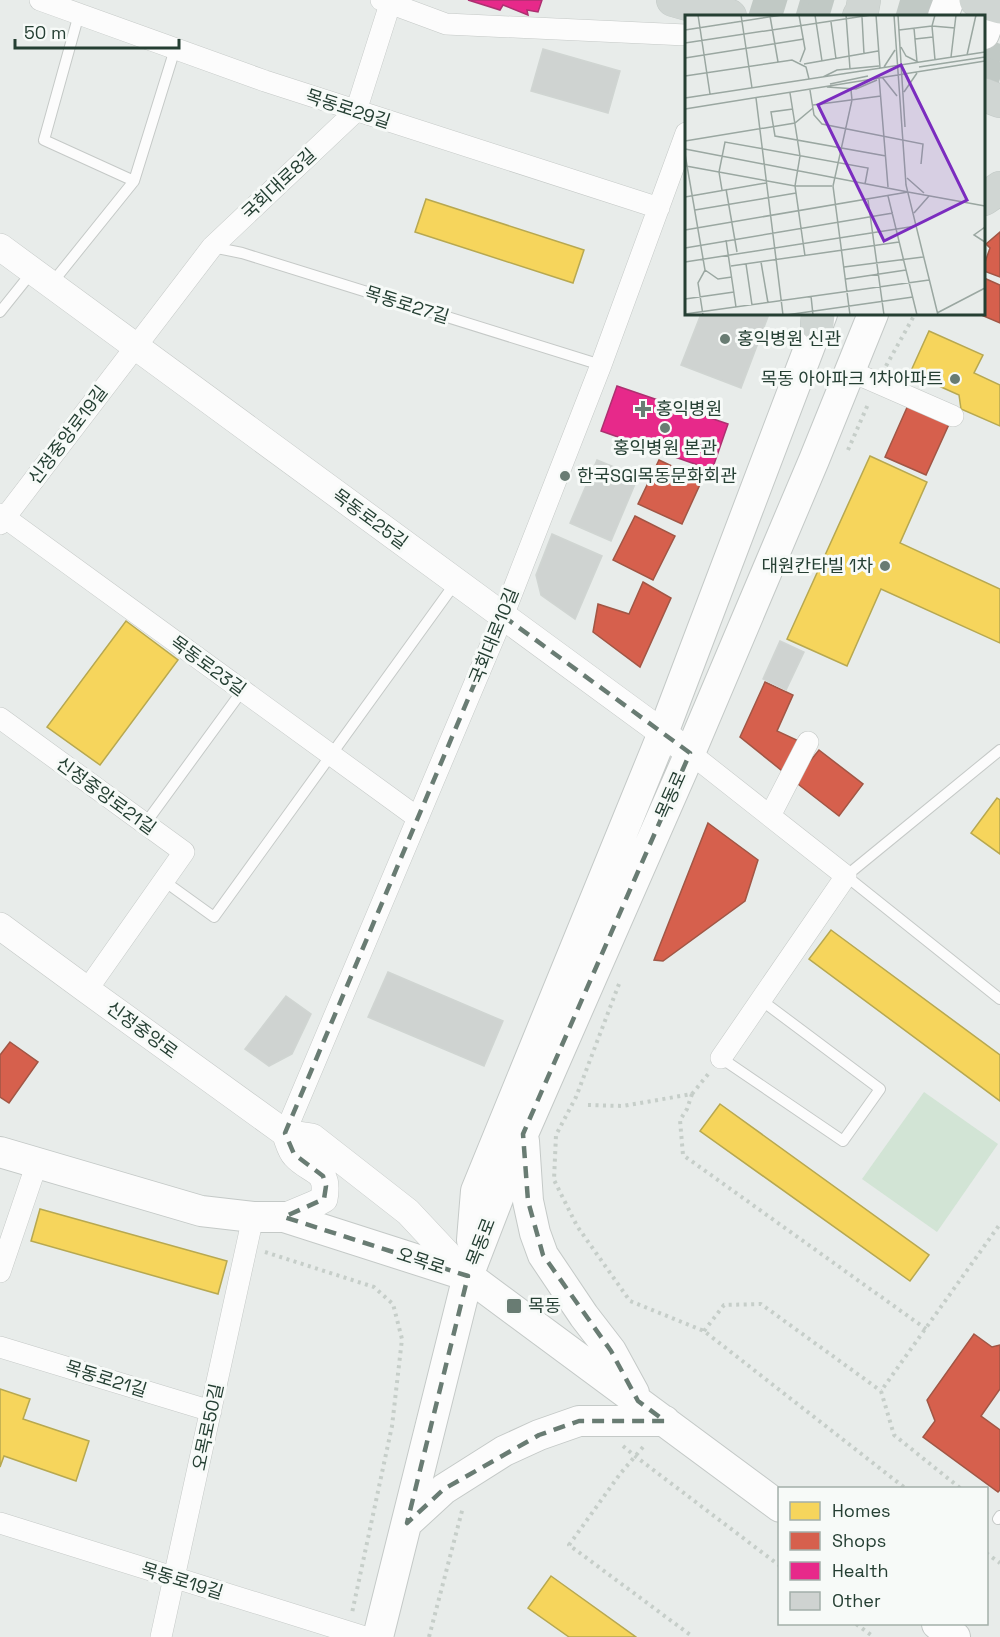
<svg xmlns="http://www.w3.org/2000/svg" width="1000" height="1637" font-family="'Space Grotesk','Noto Sans KR',sans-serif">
<rect width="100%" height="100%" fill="#e8ecea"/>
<path fill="#d2e4d5" d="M924,1092l74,52 -61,88 -75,-53z"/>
<path fill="#f6d55c" stroke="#b7a850" stroke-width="1.5" d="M426,199l158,51 -11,33 -158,-51z
M929,331l54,24 -9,18 26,12v41l-39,-17 -2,-14 -49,-22z
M870,456l57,26 -27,61 100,46v54l-119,-54 -34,77 -60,-27z
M126,621l52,39 -78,105 -53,-38z
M997,798l3,2v54l-29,-21z
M831,930l169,125v46l-191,-142z
M720,1104l209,151 -19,26 -210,-150z
M40,1209l187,52 -9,33 -187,-53z
M0,1389l30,10 -7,20 66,22 -13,40 -72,-25 -4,11z
M551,1576l85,61h-67l-41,-29z"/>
<path fill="#d6604d" stroke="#a15645" stroke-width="1.5" d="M1000,232v45l-16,-6v-6l6,-17 -4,-4z
M984,278l16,7v38l-21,-9h5z
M909,403l41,19 -24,53 -41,-18z
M659,460l43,20 -20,44 -44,-20z
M635,516l40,20 -22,44 -40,-20z
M643,582l28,16 -31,69 -47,-35 5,-28 31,10z
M765,682l28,13 -16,36 24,11 -15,32 -46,-37z
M819,750l44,34 -24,32 -45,-35z
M708,823l50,37 -13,41 -82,60 -9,-1z
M10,1042l28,20 -29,41 -9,-6v-42z
M974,1334l18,13 8,-2v44l-19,27 19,14v60l-2,2 -75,-55 12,-16 -8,-21z"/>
<path fill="#e7298a" stroke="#ad3070" stroke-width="1.5" d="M468,0h74l-4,12 -11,-2 1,5 -25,-10 -3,5z
M617,386l111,38 -16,46 -111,-39z"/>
<path fill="#cfd3d1" stroke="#d0d5d2" stroke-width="1.5" d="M543,49l77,22 -12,42 -77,-22z
M701,314h68l-28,74 -60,-23z
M597,460l41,17 -27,64 -41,-18z
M552,534l50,22 -27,63 -34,-24 -5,-20z
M780,641l24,11 -18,38 -23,-11z
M388,972l115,49 -19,45 -116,-49z
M286,996l25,18 -19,40 -23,12 -24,-17z"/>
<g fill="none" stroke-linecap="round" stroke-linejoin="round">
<path stroke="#c1c9c5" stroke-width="33" stroke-dasharray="33 16" stroke-linecap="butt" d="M800,0l54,16
M900,0l55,16
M984,56l16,5"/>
<path stroke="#c1c9c5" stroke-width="33" stroke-dasharray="33 16" stroke-linecap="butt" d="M753,0l52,16
M984,74l16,5"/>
<g stroke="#c5c9c7" stroke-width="12">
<path id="service" d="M79,14l-35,126 90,41
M212,247l30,6 359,112
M52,283l82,-102 41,-132
M0,312l32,-40
M1000,750l-154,126 154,123
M145,824l97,-133
M164,881l50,36 242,-335
M721,1058l122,83 37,-52 -119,-89
M998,1519l2,-3"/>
</g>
<g stroke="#c5c9c7" stroke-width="22">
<path id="minor" d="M40,0l225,81 394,127
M381,0l65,24 240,11
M850,371l103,45
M0,514l418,304
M0,524l212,-277 144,-136 34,-107
M0,718l184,134 -97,138
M690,753l156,123 -125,182
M770,816l38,-74
M285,1133l218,-517 98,-251 85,-232
M0,1272l37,-109
M0,1347l211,64
M0,1523l365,114
M161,1637l92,-420"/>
</g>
<g stroke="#c5c9c7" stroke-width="28">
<path id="tertiary" d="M0,247l690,506
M0,926l87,64 198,143 27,4 96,75 60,64
M284,1217l31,-13 9,-5c6,-32 -13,-26 -29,-44 -5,-5 -7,-16 -10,-22"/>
</g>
<g stroke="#c4c9c7" stroke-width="32">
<path id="secondary" d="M943,16l6,-16
M984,34l12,-34
M524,1141l4,60 7,32 8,22 41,61 27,35 23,42
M0,1152l201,59 52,6h31l184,59 312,231
M472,1240l4,-49 187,-458 159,-419
M407,1523l37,-34 60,-38 35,-16 40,-14h86
M937,1624l18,13
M378,1637l90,-361 55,-142 167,-381 124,-293 59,-146"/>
</g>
<g stroke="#c3cac7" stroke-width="34">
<path id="primary" d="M673,0l57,16
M976,0l24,7
M859,16l3,-5 2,-11
M984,95l16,6
M984,199l16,-11
M817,324l1,-10"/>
</g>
<path stroke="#c6cec9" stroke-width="4" stroke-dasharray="3 4.5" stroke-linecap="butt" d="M886,366l29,-52
M848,450l21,-48
M619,984l-43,113 -20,38 -2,45 23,46 53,75 74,30 201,157
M692,1094l17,-21
M588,1105l35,1 69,-12 -5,15 -7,11 3,35 243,174
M265,1252l109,35 19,17 9,35 -10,87 -40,187
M704,1331l20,-26 37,-1 120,87
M623,1446l12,10 145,110
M643,1447l-23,27 -51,71 124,92
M960,1488l-66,-53 -13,-44 119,-167
M986,1553l14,10
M856,1624l18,13
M429,1637l34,-130"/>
<use href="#service" stroke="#fcfcfc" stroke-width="10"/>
<use href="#minor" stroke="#fcfcfc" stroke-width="21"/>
<use href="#tertiary" stroke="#fcfcfc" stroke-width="27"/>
<use href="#secondary" stroke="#fcfcfc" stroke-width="30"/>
<use href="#primary" stroke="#d0d6d3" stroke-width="33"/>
</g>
<path fill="none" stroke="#697c73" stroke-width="4.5" stroke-dasharray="12 8" stroke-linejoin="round" d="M503,616l187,137 -167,381 5,67 15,54 68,96 27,50 27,20h-86l-40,14 -95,54 -37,34 61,-247 -184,-59 40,-18 2,-13 -3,-10 -29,-22 -9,-21z"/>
<g fill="#697c73" stroke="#f7faf8" stroke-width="2">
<circle cx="725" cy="339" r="6"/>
<circle cx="955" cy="379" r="6"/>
<path d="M640 400h6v6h6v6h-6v6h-6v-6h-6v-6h6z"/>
<circle cx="665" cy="428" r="6"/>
<circle cx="565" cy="476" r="6"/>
<circle cx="885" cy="566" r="6"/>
<rect x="506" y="1298" width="16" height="16" rx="3"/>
</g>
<g text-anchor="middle" stroke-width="6" stroke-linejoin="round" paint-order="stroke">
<g font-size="18" fill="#253f33" stroke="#f7faf8">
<text transform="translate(348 109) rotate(18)" y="6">목동로29길</text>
<text transform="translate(279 184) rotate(-43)" y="6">국회대로8길</text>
<text transform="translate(407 305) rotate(17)" y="6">목동로27길</text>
<text transform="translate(68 435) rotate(-53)" y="6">신정중앙로19길</text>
<text transform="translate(370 519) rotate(36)" y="6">목동로25길</text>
<text transform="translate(494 636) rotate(-68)" y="6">국회대로10길</text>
<text transform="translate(208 666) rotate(36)" y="6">목동로23길</text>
<text transform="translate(671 795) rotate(-66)" y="6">목동로</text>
<text transform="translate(106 796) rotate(36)" y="6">신정중앙로21길</text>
<text transform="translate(142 1030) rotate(36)" y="6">신정중앙로</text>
<text transform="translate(481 1242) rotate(-69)" y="6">목동로</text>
<text transform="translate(421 1261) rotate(18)" y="6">오목로</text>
<text transform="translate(106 1379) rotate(17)" y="6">목동로21길</text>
<text transform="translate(208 1427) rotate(-78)" y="6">오목로50길</text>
<text transform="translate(182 1581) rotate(17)" y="6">목동로19길</text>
</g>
<g font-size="18" fill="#253f33" stroke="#f7faf8" text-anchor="start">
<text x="737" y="345">홍익병원 신관</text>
<text x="943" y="385" text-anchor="end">목동 아아파크 1차아파트</text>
<text x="656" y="415">홍익병원</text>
<text x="665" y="454" text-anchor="middle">홍익병원 본관</text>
<text x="577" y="482">한국SGI목동문화회관</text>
<text x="873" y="572" text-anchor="end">대원칸타빌 1차</text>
<text x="528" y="1312">목동</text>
</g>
</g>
<g transform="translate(685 15)">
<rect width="300" height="300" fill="#e8ecea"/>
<path fill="none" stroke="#9aa7a1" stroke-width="1.5" d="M13,0l12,79M56,0l11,73M114,0l6,34 -5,13M130,0l7,46M161,0l4,54M191,0l4,53M209,0l12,170 32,130M213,0l7,112M85,1l8,46M177,2l2,37M146,7l5,37M229,13l3,34M0,15l97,-15M214,15l33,-4 23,2M230,24l18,-2M0,28l186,-28M216,32l5,9 12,6M282,40l9,-40M266,42l5,-42M0,43l119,-19M250,45l-3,-34 3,-11M119,49l74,-13M199,52l11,-17M234,52l66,-10M0,61l107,-16 14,7 3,12M138,62l14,-7 42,-4M194,62l9,110M197,62l15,19M145,69l38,-8M142,72l29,2 21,-9M125,75l4,25 8,9 101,20 -2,20M219,77l13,-19M105,78l10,63 -5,30 10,70M0,83l300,-46M71,83l27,217M128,90l68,-9M0,94l300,-48M108,94l-22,3 4,24 111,20M0,126l110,-18 18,-15M0,134l223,43M0,139l20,116 -7,13 5,32M1,151l109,20h37M222,163l17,15M41,174l11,63M37,175l-3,-18 6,-30 143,26 -3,16M203,181l29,119M0,182l81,-14M183,185l16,115M10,195l101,-17M229,198l15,-17M300,212l-11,8 11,7M0,215l223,-38 77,14M41,225l10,67M0,233l208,-35M0,247l231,-36M76,247l7,41M61,249l6,41M46,251l168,-24M159,252l79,-10M20,255l13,9 14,-2M161,264l60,-9M126,281l2,19M0,284l49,-7M252,298l48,-25M0,299l244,-34M101,300l127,-18M165,300l-17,-129 19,-86 -1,-10"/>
<path fill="#7b2cbf" fill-opacity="0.15" stroke="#7b2cbf" stroke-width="3" d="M216,50l66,135 -83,41 -66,-136z"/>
<rect width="300" height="300" fill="none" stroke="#253f33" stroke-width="3"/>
</g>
<rect x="778" y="1487" width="210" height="138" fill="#f7faf8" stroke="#a3afa9" stroke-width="1.5"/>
<rect x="790" y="1502" width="30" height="18" fill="#f6d55c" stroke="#a3afa9" stroke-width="1.5"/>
<text x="832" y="1517" font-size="18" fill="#253f33">Homes</text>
<rect x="790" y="1532" width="30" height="18" fill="#d6604d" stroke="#a3afa9" stroke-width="1.5"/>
<text x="832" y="1547" font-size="18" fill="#253f33">Shops</text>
<rect x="790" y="1562" width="30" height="18" fill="#e7298a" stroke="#a3afa9" stroke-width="1.5"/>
<text x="832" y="1577" font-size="18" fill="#253f33">Health</text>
<rect x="790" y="1592" width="30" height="18" fill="#cfd3d1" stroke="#a3afa9" stroke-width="1.5"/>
<text x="832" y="1607" font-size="18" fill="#253f33">Other</text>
<path d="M15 39v9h164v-9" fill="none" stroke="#253f33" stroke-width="3"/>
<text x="24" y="39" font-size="18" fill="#253f33" stroke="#f7faf8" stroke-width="4.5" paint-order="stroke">50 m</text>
</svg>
